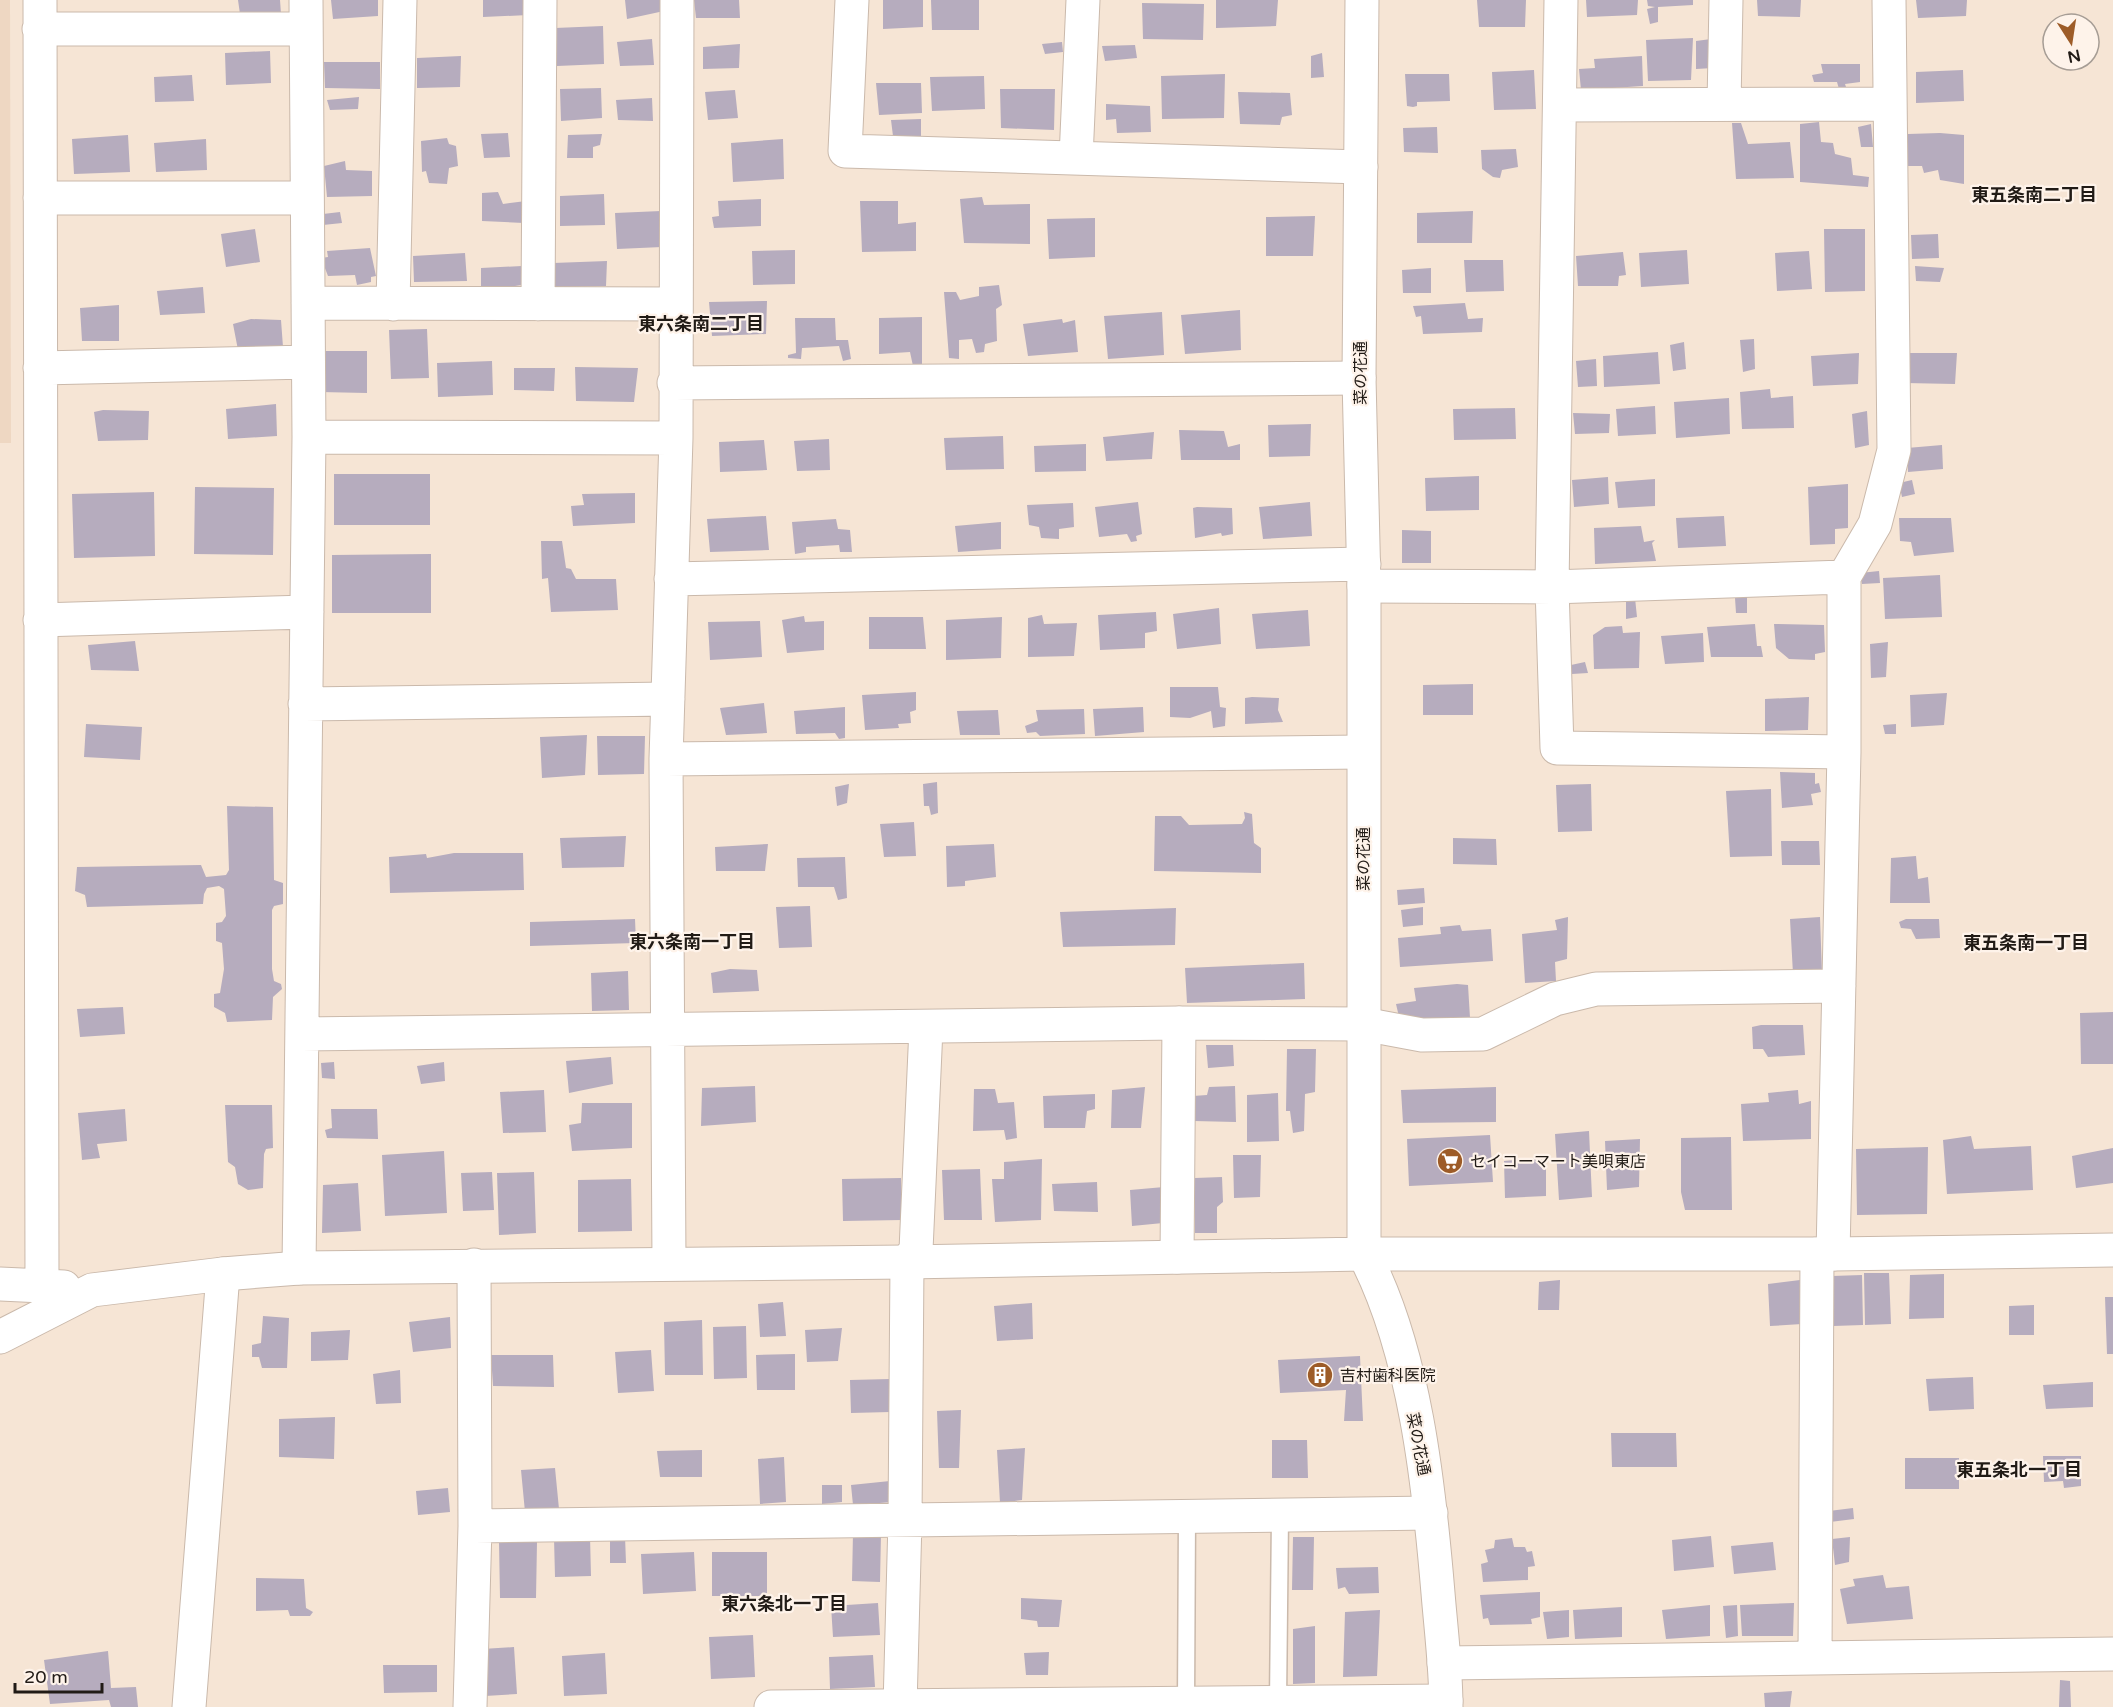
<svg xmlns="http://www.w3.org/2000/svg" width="2113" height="1707" font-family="'Varela Round','Noto Sans JP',sans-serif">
<rect width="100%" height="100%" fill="#f6e5d5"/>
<path fill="#eed7c2" d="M0,0h10l1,443h-11z"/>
<path fill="#b6acbe" d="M238,0h42l1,14h-41z
M331,0h47v16l-45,3z
M483,0h44l1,15 -45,2z
M625,0h38l1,11 -37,8z
M694,0h45l1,18h-44z
M883,0h40v27l-40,2z
M931,0h48v30h-47z
M1216,0h62l-2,26 -60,2z
M1477,0h49l-1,27h-46z
M1586,0h52l-1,15 -50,2z
M1647,0h46v5l-35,2v15l-8,2 -3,-15 8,-2 -7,-1z
M1757,0h44l-1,17 -42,-1z
M1916,0h51l-1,16 -48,2z
M1142,3l62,1 -1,36 -60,-1z
M603,26l1,38 -47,2 -2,-38z
M1693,38l-2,42 -43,1 -2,-41z
M652,39l2,26 -34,1 -3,-24z
M1711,39l2,29 -17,1v-28z
M1062,42l1,10 -18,2 -3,-10z
M740,44l-1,24 -36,1v-22z
M1135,45l2,13 -32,3 -3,-15z
M270,51l1,32 -45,2 -1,-32z
M1322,53l2,24 -13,1v-22z
M461,56l-1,31 -43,1v-30z
M1642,56l1,30 -62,4 -2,-21 16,-1 -1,-9z
M324,62h56v27l-55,-1z
M1821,64h39v18l-15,2 1,3 -7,2 -2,-7h-23l-2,-7 11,-2z
M1534,70l2,39 -42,1 -2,-38z
M1963,70l1,31 -48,2v-31z
M1225,74l-1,44 -62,1 -1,-43z
M1405,74h44l1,27 -33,1v4l-4,1 -6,-1z
M192,75l2,26 -39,1 -1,-25z
M984,76l1,33 -53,2 -2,-34z
M876,83h45l1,30 -43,2z
M601,88l1,30 -41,3 -1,-32z
M1000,89h55l-1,41 -53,-2z
M735,90l3,28 -30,2 -3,-28z
M1238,92l52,1 2,22 -10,2 -2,8 -40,-1z
M359,97l-1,12 -28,1 -3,-10z
M652,98l1,23 -35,-1 -2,-20z
M1106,104l44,2 1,26 -34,1 -1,-14 -10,1z
M921,119v18l-28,-1 -2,-16z
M1819,122l2,20 12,1 2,11 16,4 2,17 16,2 -1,10 -68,-5v-58z
M1732,123h9l7,21 42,-2 4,36 -58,1z
M1871,124l2,23h-12l-3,-20z
M1437,127l1,26 -34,-1 -1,-24z
M508,133l2,24 -26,1 -3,-24z
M1940,133l24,2v49l-24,-4 -2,-10 -14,3 -2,-7h-14v-32z
M602,134l-2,11 -7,2v11h-26l1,-23z
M128,135l2,37 -56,2 -2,-35z
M447,138l2,6 7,2 2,20 -9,2 -2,16 -18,-1 -3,-12 -4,1 -1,-31z
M206,139l1,31 -51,2 -2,-29z
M783,139l1,40 -51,3 -2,-39z
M1516,149l2,18 -16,3 -2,8 -7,-1 -11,-8 -1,-19z
M345,161l1,9 26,1v25l-45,1 -3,-31z
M498,192l5,12 23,-3 -2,22 -42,-2v-28z
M604,194l1,31 -45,1v-30z
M982,197l2,8 46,-1v40l-66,-1 -4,-44z
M761,199v27l-47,2 -2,-11 7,-1 -1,-15z
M860,201h38v23l18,-2v29l-54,1z
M661,211l1,36 -45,2 -2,-36z
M1473,211l-1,32h-55v-30z
M340,212l2,11 -19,2v-11z
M1315,216l-2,40h-47v-39z
M1095,218v39l-46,2 -2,-40z
M255,229l5,33 -34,5 -5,-33z
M1824,229h41v62l-40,1z
M1938,234l1,24 -27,1 -1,-24z
M370,248l6,28 -5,1v5l-14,3 -2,-10 -27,1 -7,-18 7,-1 -1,-6z
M795,250v34l-42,1 -1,-34z
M1687,250l2,34 -48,3 -2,-34z
M1809,251l3,38 -35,2 -2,-38z
M1623,252l3,23 -7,1 -1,10h-40l-2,-30z
M465,253l2,28 -53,1 -1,-26z
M1464,260h39l1,31 -38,1z
M607,261l-1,25 -52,1 -1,-24z
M522,266v19l-41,6v-23z
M1915,266l29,2 -4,14 -24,-1z
M1431,268v25h-28l-1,-23z
M999,285l3,20 -6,4 1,32 -12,3 -1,8 -8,1 -4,-14 -13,1v19l-10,-1 -5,-66h12l4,8 19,-4v-9z
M203,287l2,26 -45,2 -3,-24z
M767,301l-1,33 -54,2 -3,-34z
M1465,303l3,16 15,-1 -1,14 -59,2 -2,-18 -5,1 -3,-11z
M119,305v36h-37l-2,-33z
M1240,310l1,40 -56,4 -4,-39z
M1162,312l2,43 -56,4 -4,-43z
M922,317v47l-9,2 -3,-14 -31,2v-36z
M795,318h40l1,22h12l3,19 -8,2 -4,-15 -37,2 -1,11 -13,-1v-3l8,-2z
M251,319l30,1 2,27 -45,3 -5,-26z
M1062,319l1,4 12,-3 3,32 -50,4 -5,-32z
M427,329l2,49 -38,1 -2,-49z
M1754,339l1,30 -12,3 -3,-32z
M1684,342l2,27 -13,2 -3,-26z
M320,351h47v42l-47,-1z
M1658,352l2,32 -56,3 -1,-31z
M1859,353l-1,31 -45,2 -2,-30z
M1904,353h53l-2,31 -50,-1z
M1596,359l1,27 -19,1 -2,-26z
M492,361l1,34 -55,2 -1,-34z
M575,367l63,1 -4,34 -58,-1z
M514,368h41l-1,23 -40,-1z
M1770,389l1,9 22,-2 1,32 -52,1 -2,-37z
M1729,398l1,36 -54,4 -2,-36z
M276,404l1,32 -49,3 -2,-30z
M1655,406l1,28 -38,2 -2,-27z
M1515,408l1,31 -62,1 -1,-31z
M103,410l46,1 -1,29 -50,1 -4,-29z
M1867,411l2,34 -14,3 -3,-34z
M1573,413l37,1 -1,19 -34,1z
M1311,424l-1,32 -41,1 -1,-32z
M1179,430l45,1 4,16 12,-3v16h-59z
M1154,432l-2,27 -46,2 -3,-24z
M1003,436l1,33 -58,1 -2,-32z
M829,439l1,31 -33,1 -3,-30z
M764,440l3,30 -47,2 -1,-30z
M1086,444v27l-51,1 -1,-26z
M1942,445l1,24 -35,3 -1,-24z
M334,474h96v51h-96z
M1479,476v34l-53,1 -1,-33z
M1608,477l1,27 -35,3 -2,-27z
M1655,479v27l-37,2 -3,-26z
M1912,480l3,14 -13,3 -3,-14z
M1848,484v44l-13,1v15l-25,1 -2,-58z
M195,487l79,1 -1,67 -79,-1z
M154,492l1,64 -81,2 -2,-64z
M635,493v30l-62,3 -2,-20 13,-1 -2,-11z
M1138,502l4,32 -6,2 1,5 -6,1 -4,-8 -28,3 -4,-30z
M1310,502l2,34 -49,3 -4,-32z
M1073,503l1,24 -15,2v10l-18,-1 -2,-11 -10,-2 -2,-20z
M1197,507l35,1 1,26 -11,2 -1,-3 -26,5 -2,-30z
M766,516l3,34 -59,2 -3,-33z
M1724,516l2,30 -48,2 -2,-30z
M1899,518h52l3,34 -40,4 -3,-14 -11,-1z
M836,519l2,10 12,1 2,22h-12l-1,-7 -33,2v5l-11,2 -3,-32z
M1001,522v27l-43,3 -3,-26z
M1641,526l3,16 11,-2 -3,3 4,18 -61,3 -1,-36z
M1402,530l29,1v32h-29z
M541,541h21l4,27 5,1 5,10h40l2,31 -67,2 -3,-34 -6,1z
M431,554v59h-99v-58z
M1879,571l1,12 -18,1 -2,-11z
M1940,575l2,42 -57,2 -2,-41z
M1747,597v16h-11l-1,-15z
M1635,598l2,19 -11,2v-19z
M1219,608l2,36 -44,5 -4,-35z
M1308,610l2,36 -54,3 -4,-35z
M1156,612l1,19 -12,2v15l-45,2 -2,-35z
M1042,615l2,9 33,-1 -3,33 -46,1v-39z
M804,616l1,6 19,-1v29l-37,3 -5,-33z
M869,617h54l3,32h-57z
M1002,617l-1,41 -55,2v-40z
M760,621l2,36 -52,3 -2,-38z
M1755,624l2,22h4l2,11h-52l-4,-30z
M1774,624l50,1 1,27 -10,2v6l-26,-1 -13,-11z
M1622,626l1,7 17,-1 -1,36 -45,1 -1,-34 12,-8z
M1703,633l1,29 -39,2 -4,-28z
M135,641l4,30 -48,-1 -3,-25z
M1888,642l-2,35 -15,1 -1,-34z
M1585,662l3,11 -16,1 -1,-9z
M1473,684v31h-50v-30z
M1170,687h48l2,20 6,1 -1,18 -12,2 -2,-17 -21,7 -20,-1z
M916,692v18l-6,2 1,11 -13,1 1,4 -34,2 -3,-35z
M1947,693l-3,32 -33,2 -1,-32z
M1252,697l27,1 -1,12 5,12 -38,2v-26z
M1809,697l-1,33 -43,1v-32z
M764,703l3,30 -41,2 -6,-27z
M845,707v31l-6,1 -4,-6 -39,1 -2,-23z
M1143,707l1,25 -49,4 -2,-27z
M1084,709l1,25 -45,2 -4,-4 -9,1 -2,-7 13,-5 -2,-11z
M998,710l2,25h-40l-3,-24z
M86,724l56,3 -2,33 -56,-3z
M1896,724v10h-11l-2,-9z
M587,735l-2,40 -43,3 -2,-41z
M597,736h48l-1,38 -46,1z
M1780,772l35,1v11l4,-1 2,9 -10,2 2,11 -31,3z
M937,782l1,31 -7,2 -2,-9h-5l-1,-22z
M849,784l-2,19 -10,3 -2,-19z
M1591,784l1,47 -34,1 -2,-47z
M1771,789l1,67 -42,1 -4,-66z
M227,806l46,1 1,73 9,3v21l-9,2 -2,4v59l2,12 7,3 1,5 -9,8 -1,23 -45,2 -2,-9 -11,-6v-13l6,-1 4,-24 -2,-26 -6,-2v-18l6,-1 4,-6 -2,-27 -5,-3 -12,2 -3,6 -1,10 -116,3 -2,-12 -10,-4 2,-24 124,-2 5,12 20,-2 3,-5z
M1244,812l8,2 2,29 7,5v25l-107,-2 1,-55h26l8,9 53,-1 3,-6z
M914,822l2,34 -32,1 -4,-33z
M626,836l-2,31 -62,1 -2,-30z
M1453,838l43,1 1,26 -44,-1z
M1781,841h38l1,24h-38z
M768,844l-3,27h-49l-1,-24z
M994,844l2,33 -31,4v5l-18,1 -1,-41z
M454,853h69l1,37 -134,3 -1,-36 37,-3 1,4z
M1916,856l2,23 10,-2 2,26h-40l1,-45z
M845,857l2,41 -9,2 -4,-13h-36l-1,-29z
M1424,888l1,15 -27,2 -1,-15z
M810,906l2,41 -33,1 -3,-41z
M1423,907v18l-20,2 -2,-17z
M1176,908l-1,37 -112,2 -3,-35z
M1568,917l-1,42 -12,3 1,19 -31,2 -3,-49 35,-4 -2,-10z
M1820,917l2,56 -29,1 -3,-55z
M635,919l1,24 -106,3v-24z
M1906,919h33l1,19 -24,1 -5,-10 -10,-1 -2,-6z
M1460,925l2,6 29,-2 2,32 -93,6 -2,-29 43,-4 -1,-7z
M1304,963l1,36 -118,4 -2,-35z
M730,969l27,1 2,21 -46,2 -2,-20z
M628,971l1,39 -37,1 -1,-38z
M1457,984l11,1 2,33 -70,3 -4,-17 20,-3 -2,-13z
M123,1007l2,27 -45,3 -3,-28z
M2113,1012v52h-32l-1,-51z
M1761,1025h42l2,30 -37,2 -5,-8h-10l-1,-22z
M1206,1045h27l1,21 -26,2z
M1287,1049h29l-1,43 -10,2 -1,37 -11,2 -3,-22h-4z
M611,1057l2,27 -44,9 -3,-32z
M334,1062l1,17 -13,-1 -1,-15z
M444,1062l1,19 -24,3 -4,-18z
M755,1086l1,36 -55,4 1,-38z
M1235,1086l1,36 -42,-1 -1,-25 14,-1 2,-8z
M1145,1087l-4,41h-30l1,-38z
M1496,1087v35l-93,1 -2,-33z
M974,1089h21l3,14 16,-1 3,36 -11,2 -2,-10 -31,1z
M544,1090l2,42 -43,1 -3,-41z
M1798,1090l1,14 12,-3v38l-68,2 -2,-37 28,-2 -1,-9z
M1278,1093l1,48 -32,1v-47z
M1095,1094v15l-8,2 -2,17h-41l-1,-32z
M582,1103h50v45l-60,3 -3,-26 12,-2z
M225,1105h47l1,43 -7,1 -2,5 -1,34 -15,2 -10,-6 -3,-17 -7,-5z
M125,1109l2,32 -30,3 3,14 -18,2 -4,-47z
M331,1109h46l1,30 -51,-1 -2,-8 7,-2z
M1589,1131l3,66 -33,3 -4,-66z
M1490,1135l3,47 -84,4 -2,-47z
M1971,1136l3,13 57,-3 2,44 -86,4 -4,-54z
M1731,1137l1,73h-47l-4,-18v-54z
M1640,1139l-1,48 -32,3 -2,-49z
M1928,1147l-1,67 -70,1 -1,-66z
M2113,1148v35l-37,5 -4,-32z
M444,1151l3,62 -62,3 -3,-61z
M1233,1155h28l-1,42 -26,1z
M1546,1157v39l-41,2 -1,-37z
M1042,1159l-1,61 -46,2 -3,-43h12v-17z
M980,1169l2,51h-38l-2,-50z
M492,1172l2,38 -31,1 -2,-38z
M534,1172l2,61 -37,2 -2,-62z
M1222,1177l1,25 -6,5v26h-22v-55z
M901,1178l1,42 -59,1 -1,-42z
M631,1179l1,52 -54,1v-52z
M1097,1182l1,30 -44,-1 -2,-27z
M358,1183l3,48 -39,2 1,-48z
M1164,1187l-1,36 -31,3 -2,-36z
M1864,1273h25l2,51 -26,1z
M1944,1274v44l-35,1 1,-44z
M1862,1275l1,50 -30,1 -1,-50z
M1560,1280l-1,30h-21l1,-28z
M1800,1280l2,44 -32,2 -2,-42z
M2105,1297h8v57h-6z
M783,1302l3,34 -26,1 -2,-33z
M1032,1303l1,36 -36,2 -3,-35z
M2034,1305v30h-25v-29z
M263,1316l26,2 -2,50h-25l-3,-11h-7v-12l9,-2z
M450,1317l1,31 -38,4 -4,-30z
M702,1320l1,55h-38l-1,-53z
M746,1326l1,52 -33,1 -1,-52z
M842,1328l-4,33 -31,1 -2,-32z
M350,1330l-2,30 -37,1v-29z
M651,1350l3,41 -36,2 -3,-41z
M795,1354v36h-38l-1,-35z
M491,1355h62l1,32 -61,-1z
M1360,1356l3,65h-19l2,-31 -66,3 -2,-33z
M400,1370l1,33 -25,1 -3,-30z
M1973,1377l1,32 -45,2 -3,-32z
M890,1379v33l-39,1 -1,-33z
M2093,1382v25l-47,2 -3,-24z
M961,1410l-2,58h-20l-2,-57z
M335,1417l-1,42 -55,-2v-38z
M1611,1433h65l1,34h-65z
M1272,1440h35l1,38h-36z
M1025,1448l-3,52 -22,3 -3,-53z
M702,1450v27h-42l-3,-26z
M2043,1456h38v30l-17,2 -1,-7 -19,1z
M784,1457l2,45 -26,2 -2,-45z
M1905,1458h54v31h-54z
M555,1468l4,41 -34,3 -4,-42z
M890,1481l3,21 -40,3 -2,-20z
M822,1485h20v17l-20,2z
M448,1488l2,24 -32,3 -2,-24z
M1853,1508l1,11 -24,3 -1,-11z
M853,1533l28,1 -1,48 -28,-1z
M590,1536l1,40 -36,1 -1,-39z
M610,1536h15l1,27h-16z
M1711,1536l3,31 -40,4 -2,-31z
M1293,1537h21l-1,53h-21z
M1850,1537l-1,25 -14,3 -3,-26z
M1512,1538l2,9h11l2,5 5,-1 3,15 -7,1v13l-45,2 -2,-18 7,-2 -3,-12 9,-2 1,-8z
M499,1542h38l-1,56h-36z
M1773,1542l3,28 -42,4 -3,-28z
M694,1552l2,39 -53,3 -2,-40z
M712,1552h55v44h-55z
M1378,1567l1,26 -30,1 -4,-7 -7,2 -2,-21z
M1883,1575l3,13 23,-2 4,33 -66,5 -7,-35 15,-3 -2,-7z
M256,1578l48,1 2,29 7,4 -3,4h-20l-2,-6 -32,1z
M1540,1592v25l-9,2 1,5 -42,1 -2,-7 -5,1 -3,-24z
M1021,1598l41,2 -3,27h-21l-1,-6 -16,-2z
M878,1603l2,32 -47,2 -2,-31z
M1794,1603l-1,33h-51l-2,-31z
M1710,1605v31l-44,3 -4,-29z
M1737,1605l1,31 -12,2 -3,-32z
M1622,1607v30l-47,2 -2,-29z
M1380,1610l-3,66 -34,1 2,-65z
M1569,1610v27l-22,2 -4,-27z
M1315,1626v57l-22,1v-55z
M753,1635l2,42 -44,2 -2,-42z
M514,1647l3,47 -32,2 -3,-47z
M108,1651l3,37 25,-1 2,20h-27l-2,-7 -59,4 -6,-44z
M1049,1652l-1,23h-22l-2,-22z
M605,1653l2,41 -43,2 -2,-40z
M873,1655l2,32 -45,2 -1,-32z
M383,1665h54v27l-53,1z
M2060,1680l10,1 1,26h-12z
M1792,1691l-2,16h-25l-1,-14z"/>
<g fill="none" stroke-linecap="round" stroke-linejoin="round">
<g stroke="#cab9ab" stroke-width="19">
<path id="service" d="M1278,1702l2,-187
M1186,1703l1,-186"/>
</g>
<g stroke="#cab9ab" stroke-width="35">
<path id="minor" d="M40,0l2,1285
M852,0l-7,151 516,16
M1561,0l-9,587 5,161 287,4
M39,29h267
M1724,104l2,-104
M1560,105l330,-1
M1076,158l7,-158
M40,198h267
M308,303l367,1
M393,304l7,-304
M538,304l2,-304
M40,368l268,-6
M674,383l685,-5
M309,437l367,1
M671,579l693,-15
M1364,586l188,1 292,-10
M40,620l267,-8
M305,704l363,-5
M666,759l697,-7
M302,1034l877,-11 184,1 59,11 61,-1 72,-35 41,-10 243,-3
M1833,1254l11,-502v-175l31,-53 19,-74 -5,-450
M1177,1257l2,-234
M669,1263l-3,-504 10,-321 1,-438
M299,1268l10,-831 -3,-437
M0,1284l64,3
M475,1526l956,-13
M1815,1658l2,-404
M1444,1663l669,-9
M189,1707l34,-433
M470,1707l5,-181 -1,-261
M771,1707l675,-6
M900,1707l5,-187 2,-258 9,-12 10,-222"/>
</g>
<g stroke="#cab9ab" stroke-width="35">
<path id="tertiary" d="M1362,0l-3,378 5,208v668c51,97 65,231 74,339 3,37 8,76 8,114
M0,1337l92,-47 131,-16 76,-6 608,-6 457,-8h469l280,-4"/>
</g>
<use href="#service" stroke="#fff" stroke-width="16"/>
<use href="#minor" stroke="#fff" stroke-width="33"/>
<use href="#tertiary" stroke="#fff" stroke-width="33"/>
</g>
<defs>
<g id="supermarket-disc" transform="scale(1.35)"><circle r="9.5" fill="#9d5c28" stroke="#fef3ea"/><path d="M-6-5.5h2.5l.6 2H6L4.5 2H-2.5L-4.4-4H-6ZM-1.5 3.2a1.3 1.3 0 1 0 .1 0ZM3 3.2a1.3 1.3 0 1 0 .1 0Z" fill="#fff"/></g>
<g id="building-disc" transform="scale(1.35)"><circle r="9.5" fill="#9d5c28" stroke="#fef3ea"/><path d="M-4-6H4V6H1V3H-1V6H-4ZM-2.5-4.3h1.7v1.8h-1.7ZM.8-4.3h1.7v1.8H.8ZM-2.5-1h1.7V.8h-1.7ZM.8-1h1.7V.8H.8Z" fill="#fff"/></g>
</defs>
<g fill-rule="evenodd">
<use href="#supermarket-disc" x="1450" y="1161"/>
<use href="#building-disc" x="1320" y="1375"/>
</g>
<g text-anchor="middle" stroke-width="4.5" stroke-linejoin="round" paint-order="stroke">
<g font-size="16" fill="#211b16" stroke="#fef3ea">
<text transform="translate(1360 373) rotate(-90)" y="6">菜の花通</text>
<text transform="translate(1363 859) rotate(-90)" y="6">菜の花通</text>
<text transform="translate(1419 1444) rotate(79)" y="6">菜の花通</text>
</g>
<g font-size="16" fill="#211b16" stroke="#fef3ea" text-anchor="start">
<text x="1470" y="1167">セイコーマート美唄東店</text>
<text x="1340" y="1381">吉村歯科医院</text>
</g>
<g font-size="18" font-weight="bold" fill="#211b16" stroke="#fef3ea">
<text x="2034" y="201">東五条南二丁目</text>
<text x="701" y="330">東六条南二丁目</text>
<text x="692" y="948">東六条南一丁目</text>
<text x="2026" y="949">東五条南一丁目</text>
<text x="2019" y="1476">東五条北一丁目</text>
<text x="784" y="1610">東六条北一丁目</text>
</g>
</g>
<g transform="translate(2071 42) rotate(168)"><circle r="28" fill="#fef3ea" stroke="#a69d95" stroke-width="1.5"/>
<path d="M0-4.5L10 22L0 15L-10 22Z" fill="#9d5c28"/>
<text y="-9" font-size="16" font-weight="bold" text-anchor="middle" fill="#211b16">N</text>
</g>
<path d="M15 1683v9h87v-9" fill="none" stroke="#211b16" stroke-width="3"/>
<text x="24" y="1683" font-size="18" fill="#211b16" stroke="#fef3ea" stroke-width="4.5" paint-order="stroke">20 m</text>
</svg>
